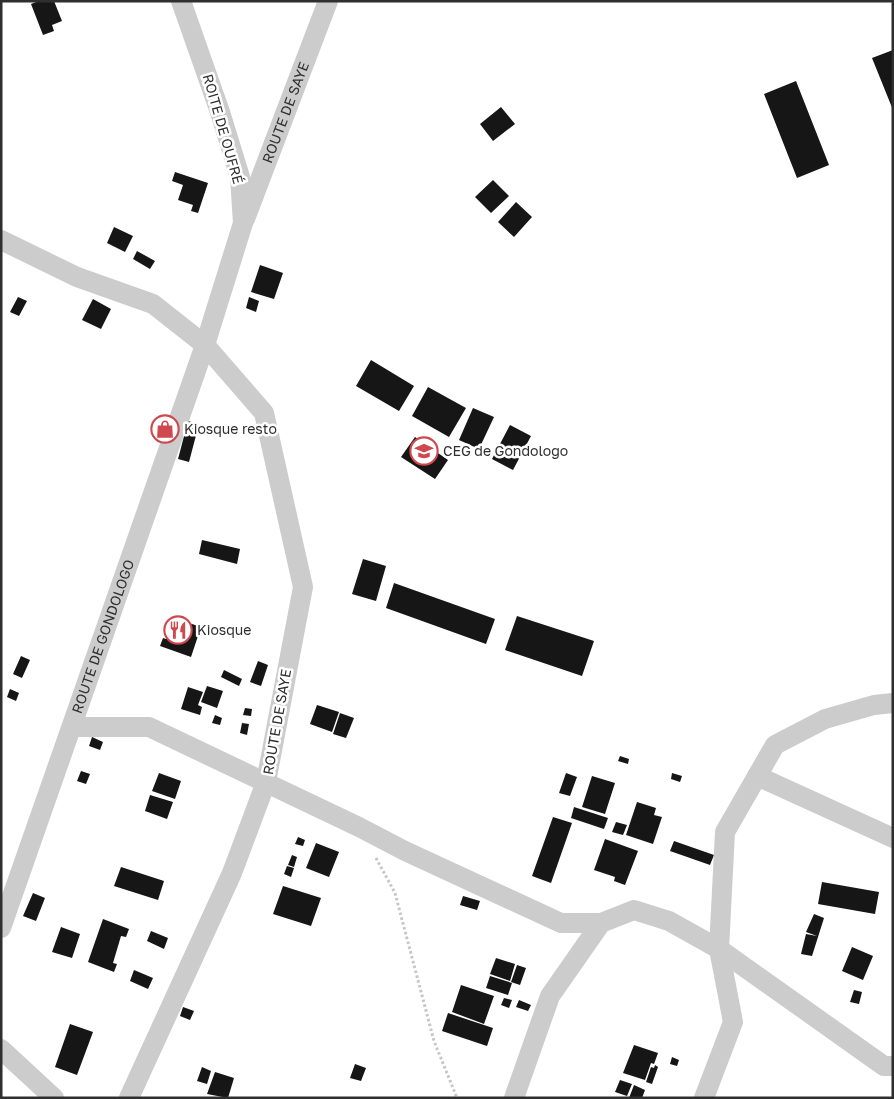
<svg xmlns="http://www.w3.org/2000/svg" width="894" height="1099" font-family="'Golos Text',sans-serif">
<rect width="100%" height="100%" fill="#fff"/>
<path fill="#161616" d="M39,1h15l8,20 -10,4 2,6 -11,4 -12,-31z
M893,50v60l-21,-52z
M796,81l33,84 -32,13 -33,-84z
M501,107l14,17 -22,17 -13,-17z
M175,172l33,11 -10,30 -7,-2 2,-6 -15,-5 5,-15 -11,-4z
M493,180l16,16 -18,17 -16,-16z
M516,202l16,15 -18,20 -16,-15z
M114,227l19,9 -8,16 -18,-9z
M137,251l18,10 -5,8 -17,-10z
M260,265l23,8 -9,26 -23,-7z
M18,297l9,4 -8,15 -9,-4z
M249,297l10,4 -3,11 -10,-4z
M93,299l18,10 -10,20 -19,-9z
M371,360l43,26 -15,25 -43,-25z
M428,387l38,21 -17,29 -37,-21z
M473,408l21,9 -15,32 -20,-9z
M188,421l11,3 -10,38 -11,-3z
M510,425l21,11 -18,34 -21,-11z
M415,437l33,23 -13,19 -34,-22z
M202,540l38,9 -3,15 -38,-10z
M363,559l23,7 -10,35 -24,-7z
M394,583l101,36 -9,25 -100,-36z
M517,616l77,25 -12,35 -77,-26z
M174,618l27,9 -10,30 -31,-11 3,-8 3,1z
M21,656l9,4 -8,18 -9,-4z
M258,661l10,4 -7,21 -11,-4z
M224,670l18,9 -3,7 -18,-9z
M207,686l16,5 -6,17 -16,-6z
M188,687l15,5 -5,13 4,2 -2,8 -19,-6z
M10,689l9,4 -3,8 -9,-4z
M317,705l22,7 -7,20 -22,-8z
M245,708l7,1 -1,7 -8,-1z
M340,713l14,5 -8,20 -13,-4z
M215,715l7,3 -2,7 -8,-2z
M242,723l7,1 -2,11 -7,-2z
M92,737l11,5 -3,8 -11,-4z
M620,756l9,3 -1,5 -10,-3z
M81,771l9,3 -4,10 -9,-3z
M159,773l22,8 -6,18 -23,-8z
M566,773l11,4 -7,19 -11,-3z
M672,773l10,3 -2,6 -9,-3z
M592,776l23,7 -10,31 -23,-7z
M150,795l23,7 -6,17 -22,-8z
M637,802l19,6 -2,7 8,2 -9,27 -27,-9z
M574,807l34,11 -4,11 -33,-11z
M553,817l19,6 -21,60 -19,-7z
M616,822l11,3 -4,10 -11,-3z
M298,837l7,3 -2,6 -8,-2z
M605,839l33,12 -13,34 -11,-4 1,-4 -21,-7z
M674,841l40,14 -4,10 -40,-14z
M316,843l23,9 -10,25 -23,-9z
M292,855l5,2 -3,10 -6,-2z
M287,866l7,2 -3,9 -7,-3z
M121,867l43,14 -6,19 -44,-14z
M822,882l57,10 -4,22 -57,-10z
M283,886l38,12 -10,28 -38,-12z
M33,893l12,5 -9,23 -13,-5z
M463,896l17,5 -3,9 -17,-5z
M814,914l10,4 -12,38 -11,-2 5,-20 11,2 -11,-4z
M103,919l26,10 -3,8 -5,-1 -8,27 4,1 -3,8 -26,-10z
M61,927l19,7 -8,24 -20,-6z
M151,931l17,7 -4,11 -17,-8z
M852,947l21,9 -10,24 -21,-9z
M496,958l19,6 -5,17 -20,-7z
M517,965l9,3 -6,17 -9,-3z
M134,970l19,8 -5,11 -18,-8z
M490,976l22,7 -4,12 -22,-7z
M461,985l33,11 -10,28 -32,-12z
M854,990l8,2 -3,12 -9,-2z
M504,998l8,2 -3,8 -8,-3z
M519,1000l12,5 -3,6 -12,-4z
M183,1007l11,4 -4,9 -10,-4z
M448,1013l45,15 -6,18 -45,-15z
M70,1024l23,8 -16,43 -22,-8z
M634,1045l24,8 -4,11 -3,-1 -6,17 -22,-7z
M672,1057l7,3 -2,6 -7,-2z
M355,1064l11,4 -5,13 -11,-3z
M655,1065l3,2 -6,17 -6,-2 5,-15 3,1z
M202,1067l9,4 -4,13 -10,-3z
M215,1072l19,6 -6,20 -21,-4z
M620,1080l12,4 -5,12 -12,-4z
M634,1085l11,5 -3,8h-13z"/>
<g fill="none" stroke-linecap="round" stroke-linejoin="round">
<path stroke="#c6c6c6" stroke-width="3" stroke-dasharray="2.5 2.5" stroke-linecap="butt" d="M376,858l19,35 39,148 23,57"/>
<g stroke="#ccc" stroke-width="20">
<path id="s1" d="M245,219l83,-218"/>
<path d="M1,240l76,37 76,27 52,41 59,68 39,174 -37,195 -34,91 -103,225"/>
<path d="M893,703l-19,2 -49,14 -50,26 -50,87 -6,117 165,117h9"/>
<path d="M72,727h77l210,100 46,24 156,72h40"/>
<path d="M757,776l136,62"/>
<path id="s2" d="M1,928l204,-583 38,-122 -3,-46 -20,-65 -39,-111"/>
<path d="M1,1049l53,49"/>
<path d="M514,1098l36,-102 51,-73 33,-13 35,11 50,28 14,73 -29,76"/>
</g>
</g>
<defs>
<g id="shop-ring" transform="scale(1.4375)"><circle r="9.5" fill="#fff" stroke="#cf484d" stroke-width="1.5"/><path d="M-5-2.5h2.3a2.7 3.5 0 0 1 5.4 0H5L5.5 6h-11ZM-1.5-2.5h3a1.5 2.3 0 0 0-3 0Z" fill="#cf484d"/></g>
<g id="university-ring" transform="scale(1.4375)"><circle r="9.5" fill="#fff" stroke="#cf484d" stroke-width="1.5"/><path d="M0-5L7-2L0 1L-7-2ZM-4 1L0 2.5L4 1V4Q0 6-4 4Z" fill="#cf484d"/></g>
<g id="restaurant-ring" transform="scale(1.4375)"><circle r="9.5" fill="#fff" stroke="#cf484d" stroke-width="1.5"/><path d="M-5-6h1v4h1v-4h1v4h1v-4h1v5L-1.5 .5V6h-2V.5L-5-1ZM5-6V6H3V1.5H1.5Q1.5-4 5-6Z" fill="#cf484d"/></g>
</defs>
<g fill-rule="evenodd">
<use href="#shop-ring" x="165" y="429"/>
<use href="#university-ring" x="424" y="451"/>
<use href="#restaurant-ring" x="178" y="630"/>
</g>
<g text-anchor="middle" stroke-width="5" stroke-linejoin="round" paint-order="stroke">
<g font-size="14" fill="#2f2f2f" stroke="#fff">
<text dy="5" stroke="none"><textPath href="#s1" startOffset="114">ROUTE DE SAYE</textPath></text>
<text transform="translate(223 129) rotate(74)" y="5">ROITE DE OUFRÉ</text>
<text dy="5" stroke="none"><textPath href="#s2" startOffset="309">ROUTE DE GONDOLOGO</textPath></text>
<text transform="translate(277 722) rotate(-80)" y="5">ROUTE DE SAYE</text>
</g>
<g font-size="14" fill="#2f2f2f" stroke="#fff" text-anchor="start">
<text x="184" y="434">Kiosque resto</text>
<text x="443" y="456">CEG de Gondologo</text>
<text x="197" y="635">Kiosque</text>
</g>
</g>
<rect width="894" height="1099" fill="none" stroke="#2f2f2f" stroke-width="5"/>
</svg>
